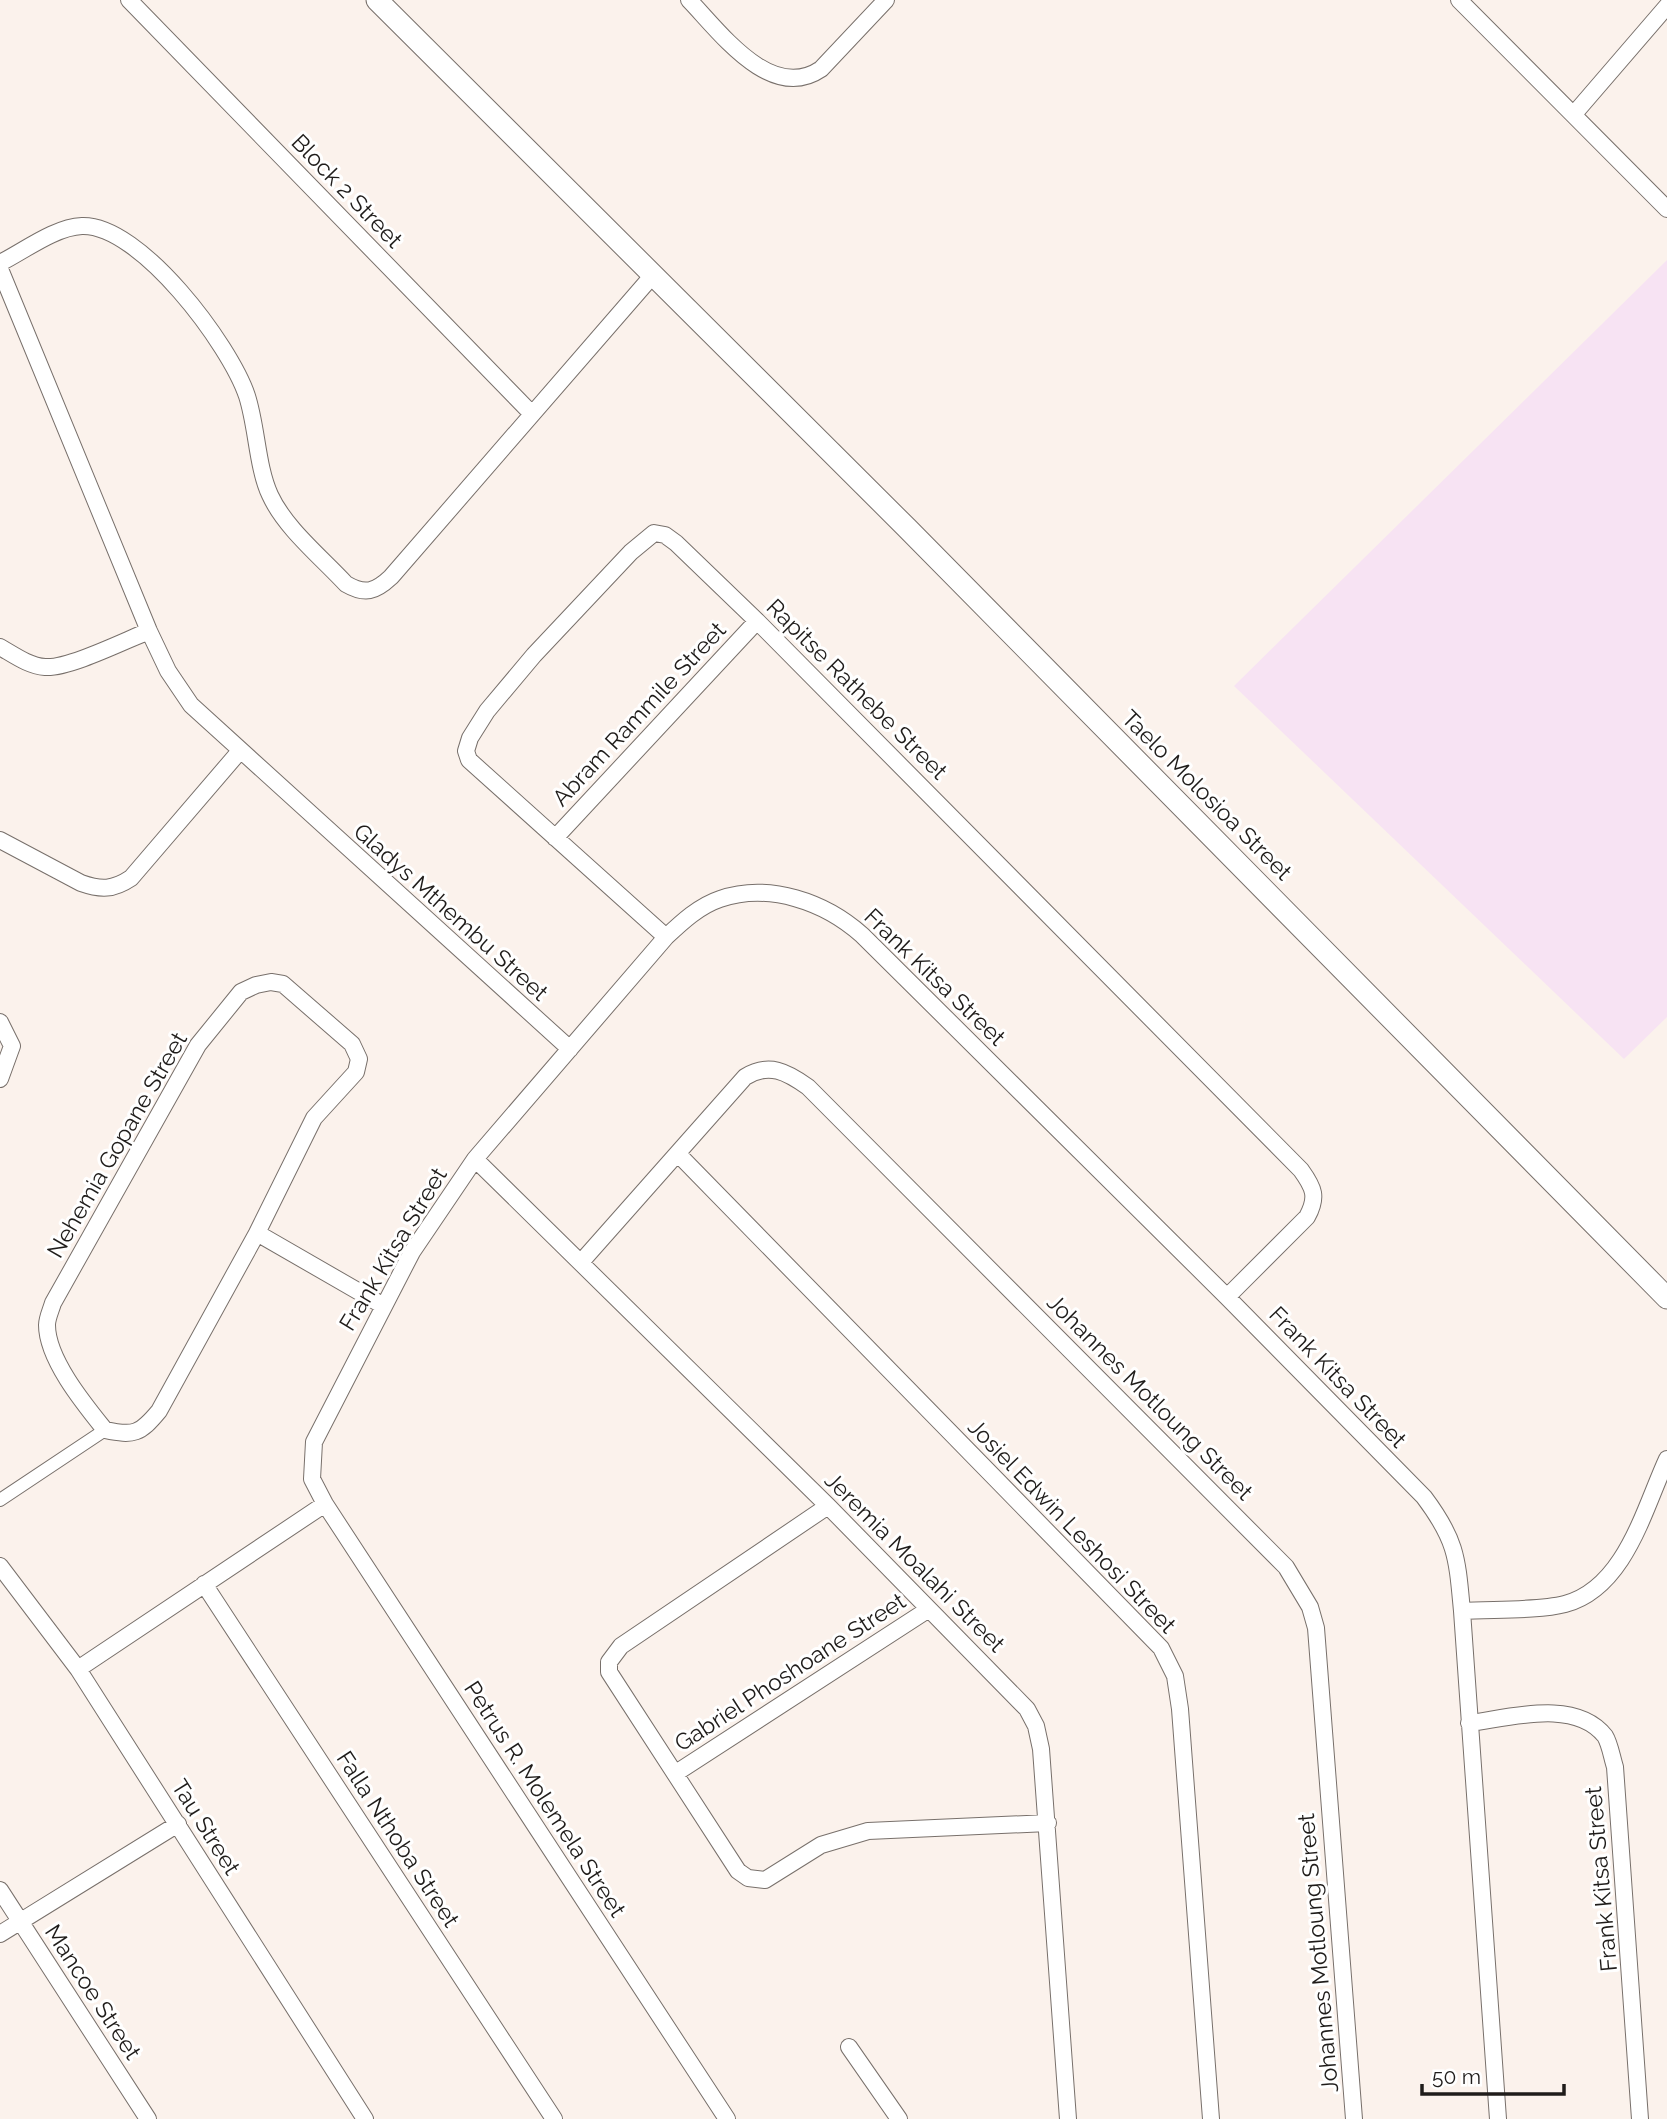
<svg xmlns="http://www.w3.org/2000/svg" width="1667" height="2119" font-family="Raleway,sans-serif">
<rect width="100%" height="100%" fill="#fbf2ec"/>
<path fill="#f7e3f3" d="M1667,260v757l-43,42 -390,-373z"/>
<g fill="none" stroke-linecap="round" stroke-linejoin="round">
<g stroke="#78706b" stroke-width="14">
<path id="pedestrian" d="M0,1500l105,-70"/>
</g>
<g stroke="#78706b" stroke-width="18">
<path id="minor" d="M129,0l403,414
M689,0c31,32 82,103 132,69l65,-69
M1459,0l208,209
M1574,114l93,-108
M0,263c24,-12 55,-36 82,-37 58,-2 148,119 165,170 10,31 10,71 23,99 15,33 51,62 76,89 19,11 29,8 45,-7l262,-302
M0,269l149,362 19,40 23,34 379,344
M0,647c14,8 29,19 45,20 23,2 81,-27 104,-36
M555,838l202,-217
M0,840l81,43c20,7 32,7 50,-5l108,-126
M666,937l-197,-177 -3,-9 4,-13 17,-27 47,-56 97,-103 23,-19 11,2 11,8 81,78 544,549c13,18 17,27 6,47l-80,80
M271,982l12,2 69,60 7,15 -3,13 -42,46 -57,115 -98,178c-19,23 -25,25 -54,19 -21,-26 -58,-71 -58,-105 0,-7 4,-15 6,-22l145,-258 43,-53 15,-7z
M0,1022l12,24 -12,33
M678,1154l483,494 14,28 5,33 31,410
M475,1159l353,347 199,203 9,17 5,23 27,370
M257,1233l125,72
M582,1261l163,-184c24,-15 42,-5 63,10l478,480 24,40 6,21 38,491
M828,1506l-207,140 -12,16v10l129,199 10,7 17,2 56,-35 47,-14 180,-8
M0,1566l78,103 287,450
M204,1584l350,535
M1462,1611c29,-2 76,0 103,-7 60,-16 79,-95 102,-145
M78,1669l247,-165
M1469,1723c40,-5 106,-25 136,13 5,8 7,22 10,31l25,352
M676,1773l253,-164
M0,1890l148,229
M0,1934l178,-110
M849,2047l50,72
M727,2119l-402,-615 -13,-25 2,-37 98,-190 63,-93 191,-222c16,-15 33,-31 54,-38 49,-17 105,3 142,36l365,362 197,200c33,44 33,61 38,114l36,508"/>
</g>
<g stroke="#78706b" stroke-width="23">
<path id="tertiary" d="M377,0l530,528 760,770"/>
</g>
<use href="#pedestrian" stroke="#fff" stroke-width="12"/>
<use href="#minor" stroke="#fff" stroke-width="16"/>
<use href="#tertiary" stroke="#fff" stroke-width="21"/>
</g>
<g text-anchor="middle" stroke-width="6" stroke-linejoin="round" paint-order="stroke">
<g font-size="23" fill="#1f1c1a" stroke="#fff">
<text transform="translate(347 191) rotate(46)" y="8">Block 2 Street</text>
<text transform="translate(857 689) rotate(45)" y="8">Rapitse Rathebe Street</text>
<text transform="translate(639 714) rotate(-47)" y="8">Abram Rammile Street</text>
<text transform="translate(1207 795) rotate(45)" y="8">Taelo Molosioa Street</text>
<text transform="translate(451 912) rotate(42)" y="8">Gladys Mthembu Street</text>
<text transform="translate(935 977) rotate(44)" y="8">Frank Kitsa Street</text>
<text transform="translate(117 1145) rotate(-60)" y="8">Nehemia Gopane Street</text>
<text transform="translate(393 1249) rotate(-59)" y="8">Frank Kitsa Street</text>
<text transform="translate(1338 1377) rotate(46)" y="8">Frank Kitsa Street</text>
<text transform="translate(1150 1397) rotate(45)" y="8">Johannes Motloung Street</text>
<text transform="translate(1072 1526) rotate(46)" y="8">Josiel Edwin Leshosi Street</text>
<text transform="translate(915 1562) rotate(45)" y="8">Jeremia Moalahi Street</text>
<text transform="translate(790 1672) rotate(-33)" y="8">Gabriel Phoshoane Street</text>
<text transform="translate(545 1799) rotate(57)" y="8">Petrus R. Molemela Street</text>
<text transform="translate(206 1827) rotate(58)" y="8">Tau Street</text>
<text transform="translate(398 1839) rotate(57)" y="8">Falla Nthoba Street</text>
<text transform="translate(1601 1879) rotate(-95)" y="8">Frank Kitsa Street</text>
<text transform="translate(1318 1953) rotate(-95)" y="8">Johannes Motloung Street</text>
<text transform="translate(93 1992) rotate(57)" y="8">Mancoe Street</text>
</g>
</g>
<path d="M1422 2084v10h142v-10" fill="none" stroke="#1f1c1a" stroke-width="3.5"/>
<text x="1432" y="2084" font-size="21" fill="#1f1c1a" stroke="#ffffff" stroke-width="5" paint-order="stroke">50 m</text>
</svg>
